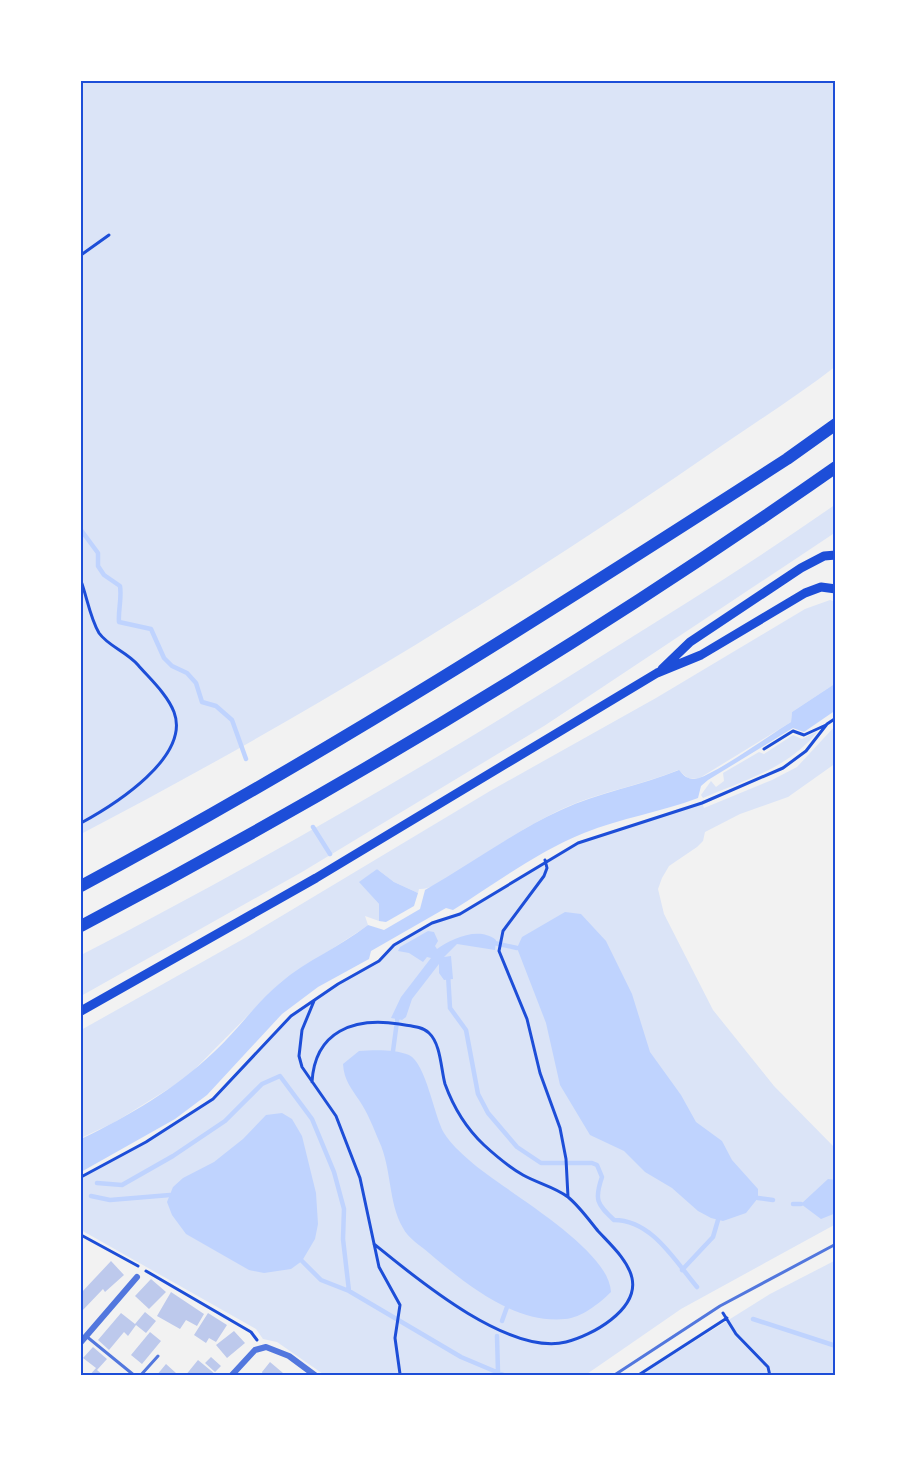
<svg xmlns="http://www.w3.org/2000/svg" width="917" height="1457" font-family="'Sofia Sans Condensed',sans-serif">
<rect width="100%" height="100%" fill="#f2f2f2"/>
<path fill="#dbe4f7" d="M81,81h755v285c-36,28 -74,52 -112,78 -206,143 -421,274 -643,390z
M836,504v28l-292,194 -242,146 -221,124v-41c180,-93 356,-195 527,-303 77,-48 154,-96 228,-148z
M830,600l6,2v81l-44,29 -1,10 -93,57 -10,-1 -10,-8c-29,12 -58,18 -88,28 -30,10 -60,27 -87,44 -17,11 -66,49 -84,47l-1,4 -24,-11 -17,-13 -17,13 19,22v17l-14,-5 3,9 -7,5 -80,52 -95,96 -71,44 -34,16v-108l164,-92 245,-147 166,-93 149,-89z
M836,725v38l-48,34 -48,17 -35,18 -2,9 -6,6 -28,19 -7,12 -4,11 6,25 49,96 61,76 62,63v75l-155,85 -97,67h-258l-49,-34 -14,-3 -7,-10 -175,-99v-53l65,-35 67,-43 78,-83 47,-32 34,-18 22,-21 38,-22 28,-9 118,-72 124,-39 2,5 68,-28 25,-13z
M818,731c-29,37 -73,49 -115,67l-2,-3 10,-14 5,6 8,-6 -1,-8 36,-21 5,2 29,-19 9,4z
M836,1260v116h-197l131,-82z"/>
<path fill="#bfd3fe" d="M836,683v27l-32,22 -11,-4 -85,52 -7,6 -3,12c-37,14 -77,20 -114,35 -47,19 -88,50 -131,77l-7,-2 -75,43 -2,8 -51,28 -36,27 -75,81 -32,24 -94,53v-33c48,-23 94,-50 133,-87 24,-22 41,-48 66,-69 27,-23 60,-36 88,-58l16,5 36,-21 5,-19c46,-26 88,-58 136,-80 38,-18 79,-24 118,-40 4,5 8,9 15,9 15,0 80,-47 97,-57l1,-10z
M377,869l17,13 24,11 -4,13 -28,16 -7,-1v-17l-20,-22z
M565,912l16,2 25,27 26,53 18,58 31,43 15,27 26,19 10,19 26,29v9l-12,15 -23,8 -12,-3 -13,-7 -26,-23 -27,-16 -21,-21 -34,-16 -30,-50 -14,-62 -29,-75 5,-11z
M428,931l6,1 4,9 -3,5 2,3c15,-10 41,-23 59,-9l-1,10 -38,-6 -13,13 7,-1 2,23 -9,1 -5,-7v-9l-27,35 -6,18 -4,3 -11,-2 10,-21 30,-39 -4,-1 -4,5 -14,-9 -11,-2 2,-4z
M359,1051c15,-1 35,-2 50,4 17,8 25,61 35,78 7,11 16,19 25,27 33,30 140,87 142,132 -11,11 -30,26 -46,27 -51,5 -99,-35 -136,-66 -8,-7 -21,-15 -26,-25 -15,-26 -11,-59 -24,-87 -6,-14 -11,-28 -20,-41 -8,-12 -15,-20 -16,-36z
M282,1113l10,6 10,17 14,57 2,31 -3,15 -13,22 -11,8 -27,4 -15,-3 -63,-36 -14,-19 -5,-13 6,-15 10,-9 31,-16 29,-23 23,-24z
M828,1179l8,1v33l-15,6 -20,-15z"/>
<g fill="none" stroke-linecap="round" stroke-linejoin="round">
<path stroke="#bfd3fe" stroke-width="4.5" d="M81,530l17,23v13l6,9 16,11c2,13 -2,24 -1,36l32,7 13,29 8,8 15,7 9,10 6,19 14,4 16,14 14,39
M313,827l17,27
M490,942l27,6
M448,974l2,34 16,22 12,64 10,19 29,34 24,16h51l5,2 5,12c-8,23 -5,27 12,43 38,0 61,41 83,67
M393,1051l5,-37
M97,1183l25,2 51,-29 52,-35 37,-37 18,-8 32,43 22,53 10,37 -1,30 6,52
M91,1196l19,4 60,-5
M758,1198l15,2
M793,1204h8
M302,1261l19,19 28,11 112,66 45,19
M682,1270l31,-33 5,-17
M753,1319l83,27
M502,1321l5,-14
M497,1336l1,36"/>
</g>
<path fill="#bdc9ec" d="M111,1261l13,14 -19,17 -2,-3 -22,23v-19z
M151,1279l15,13 -17,17 -14,-13z
M171,1292l33,22 -7,12 -11,-6 -6,9 -23,-13z
M145,1312l11,9 -10,12 -10,-8 -8,11 -4,-4 -15,18 -11,-10 23,-27 14,11z
M208,1313l19,12 -11,17 -7,-4 -3,5 -12,-8z
M234,1331l11,12 -18,15 -11,-13z
M150,1332l11,9 -19,23 -11,-9z
M93,1347l14,12 -10,11 7,6h-15l7,-8 -13,-10z
M211,1357l10,9 -6,6 -10,-9z
M198,1360l17,14 -2,2h-28z
M270,1362l13,11 -3,3h-17l-1,-4z
M166,1364l10,9 -2,3h-18z"/>
<g fill="none" stroke-linecap="round" stroke-linejoin="round">
<path stroke="#1d4ed8" stroke-width="3" d="M81,255l28,-20
M81,581c6,16 9,37 18,52 9,13 28,19 39,32 12,14 29,29 36,47 17,45 -60,93 -93,111
M764,749l29,-18 11,4 22,-10
M545,860l2,8 -3,8 -41,55 -4,20 28,68 13,54 20,55 6,31 2,38
M314,1001l-12,29 -3,26 3,11 34,49 24,62 19,89 21,38 -5,33 5,36
M312,1082c3,-51 42,-65 87,-58 10,2 23,2 30,9 12,11 12,37 16,51 8,22 22,45 39,61 12,11 25,22 39,30 14,8 32,12 45,22 11,9 21,23 30,34 12,13 30,29 34,47 7,32 -41,58 -66,64 -57,14 -149,-63 -192,-98
M81,1177l65,-35 67,-43 78,-83 47,-32 41,-23 15,-16 38,-22 28,-9 118,-71 124,-40 81,-35 23,-17 21,-27 9,-6
M81,1235l57,31
M146,1271l105,61 6,8
M723,1313l13,21 32,33 2,9
M637,1376l90,-58"/>
<path stroke="#5277de" stroke-width="3" d="M86,1336l49,40
M140,1376l18,-20
M613,1376l107,-70 116,-62"/>
<path stroke="#5277de" stroke-width="6" d="M81,1342l56,-65
M231,1376l24,-26 11,-3 23,9 27,20"/>
<path stroke="#1d4ed8" stroke-width="9" d="M662,669l28,-27 111,-74 23,-12 12,-1
M81,1011l235,-133 341,-205 44,-18 104,-62 16,-6 15,2"/>
<path stroke="#1d4ed8" stroke-width="12" d="M81,886c243,-130 475,-278 706,-427l49,-35
M81,926c260,-137 514,-290 755,-459"/>
</g>
<rect width="917" height="1457" fill="none" stroke="#ffffff" stroke-width="165"/>
<rect x="82" y="82" width="752" height="1292" fill="none" stroke="#1d4ed8" stroke-width="2"/>
</svg>
